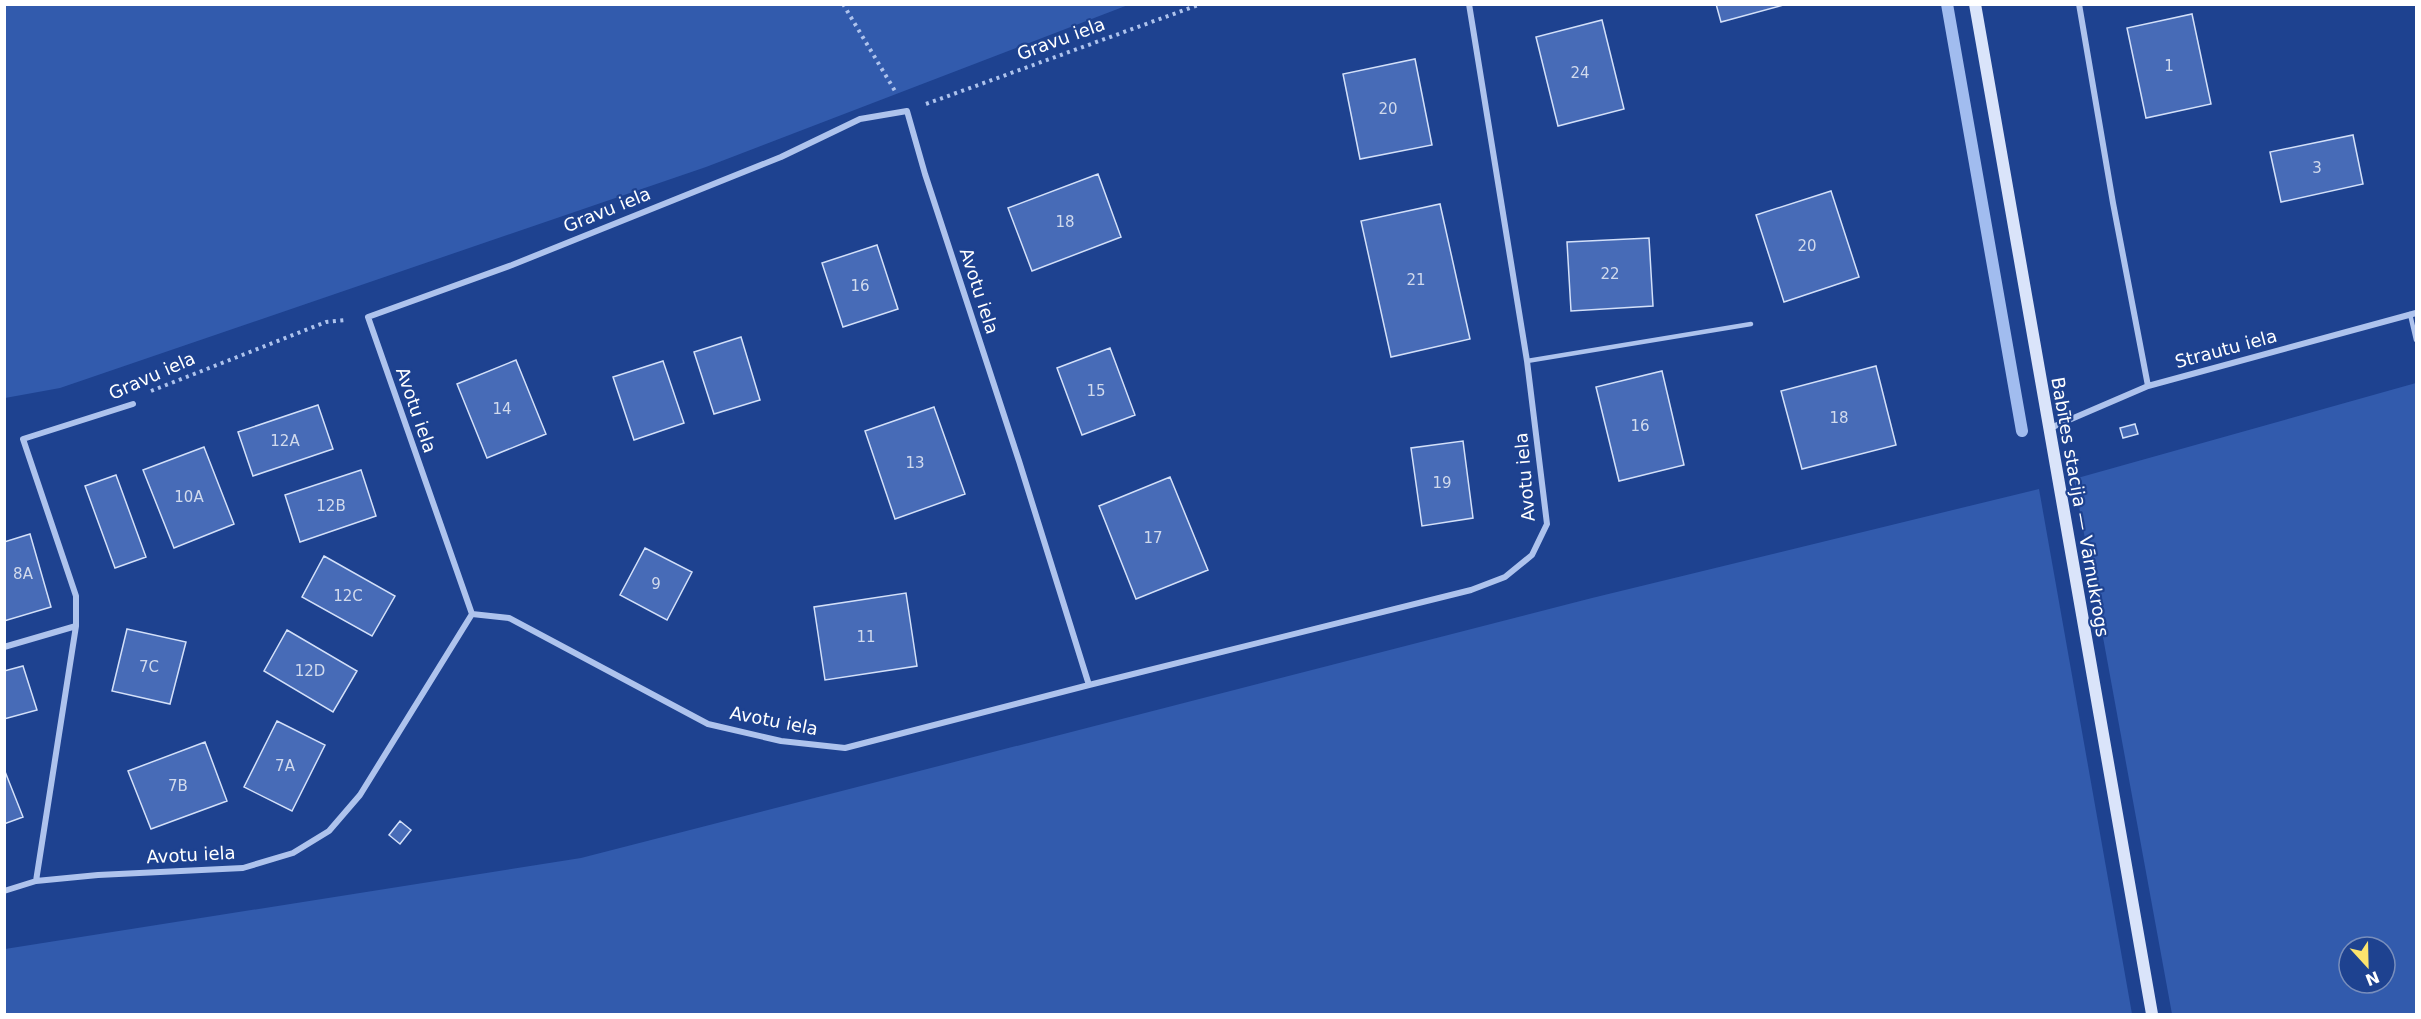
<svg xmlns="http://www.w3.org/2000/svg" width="2421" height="1019" font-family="'DejaVu Sans',sans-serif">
<rect width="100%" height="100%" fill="#1e4290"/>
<path fill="#325bad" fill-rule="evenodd" d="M5,4h1123v1l-422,162 -646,221 -55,10z
M2416,383v631h-244l-98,-535zM2349,947h36v36h-36z
M2039,489l93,525h-2127v-65l576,-91 1011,-260z"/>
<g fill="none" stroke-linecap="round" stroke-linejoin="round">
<path stroke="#a1bcef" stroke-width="12" d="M1947,4l75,427"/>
</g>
<path fill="#476bb7" stroke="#d3e0f9" stroke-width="1.5" d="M1716,4h71l-66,18z
M2192,14l19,90 -65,14 -19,-90z
M1602,20l22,89 -66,17 -22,-89z
M1415,59l17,86 -72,14 -17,-85z
M2353,135l10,49 -82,18 -11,-50z
M1098,174l23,63 -89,34 -24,-63z
M1831,191l28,86 -75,25 -28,-87z
M1440,204l30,135 -79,18 -30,-136z
M1649,238l4,68 -82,5 -4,-69z
M877,245l21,64 -55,18 -21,-64z
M741,337l19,63 -46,14 -20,-62z
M1110,348l25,67 -53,20 -25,-67z
M516,360l30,74 -59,24 -30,-74z
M663,361l21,62 -50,17 -21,-63z
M1876,366l20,79 -94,24 -21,-78z
M1662,371l22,94 -65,16 -23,-94z
M318,405l15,44 -80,27 -15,-44z
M934,407l31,87 -70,25 -30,-88z
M2135,424l3,10 -15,4 -3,-10z
M1463,441l10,77 -51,8 -11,-78z
M204,447l30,77 -60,24 -31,-78z
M361,470l15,46 -76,26 -15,-47z
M116,475l30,82 -31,11 -30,-82z
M1170,477l38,93 -72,29 -37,-93z
M30,534l21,73 -47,14v-79z
M645,548l47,24 -25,48 -47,-25z
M324,556l71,40 -23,40 -70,-39z
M906,593l11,73 -92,14 -11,-73z
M127,629l59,13 -16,62 -58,-13z
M287,630l70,41 -24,41 -69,-41z
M23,666l14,44 -33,9v-48z
M277,721l48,24 -33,66 -48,-24z
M205,742l22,59 -76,28 -23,-58z
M4,769l19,48 -19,7z
M400,821l11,9 -11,14 -11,-9z"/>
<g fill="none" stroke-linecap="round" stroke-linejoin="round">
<path stroke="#aec3ed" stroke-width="4" stroke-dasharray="3 4.5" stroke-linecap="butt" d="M843,4l52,87
M926,104l275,-100
M151,391l175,-69 20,-2"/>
<path stroke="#aec3ed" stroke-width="4.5" d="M2410,314l6,26
M1527,361l224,-37"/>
<path stroke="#aec3ed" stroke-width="6" d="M2079,4l34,199 35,183
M2048,429l100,-43 268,-73
M4,647l72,-21v-30l-53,-157 110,-35
M1089,685l382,-95 34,-13 27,-22 15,-31 -20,-163 -58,-357
M36,881l40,-255
M4,891l32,-10 62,-6 145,-7 50,-15 36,-22 31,-36 112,-181 -104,-297 144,-52 269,-108 79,-38 47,-8 18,63 94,287 70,224 -244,63 -64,-7 -73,-17 -199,-106 -37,-4"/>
<path stroke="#dae4fa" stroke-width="12" d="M1975,4l177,1010"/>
</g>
<g text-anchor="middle" stroke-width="4.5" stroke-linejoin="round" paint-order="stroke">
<g font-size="15" fill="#d1daed">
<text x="2169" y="71">1</text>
<text x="1580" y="78">24</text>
<text x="1388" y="114">20</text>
<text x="2317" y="173">3</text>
<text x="1065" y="227">18</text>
<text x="1807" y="251">20</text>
<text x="1610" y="279">22</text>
<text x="1416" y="285">21</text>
<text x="860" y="291">16</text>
<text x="1096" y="396">15</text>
<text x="502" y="414">14</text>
<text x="1839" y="423">18</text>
<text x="1640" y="431">16</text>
<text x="285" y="446">12A</text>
<text x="915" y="468">13</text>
<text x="1442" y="488">19</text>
<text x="189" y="502">10A</text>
<text x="331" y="511">12B</text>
<text x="1153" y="543">17</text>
<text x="23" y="579">8A</text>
<text x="656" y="589">9</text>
<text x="348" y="601">12C</text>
<text x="866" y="642">11</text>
<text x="149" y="672">7C</text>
<text x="310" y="676">12D</text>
<text x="285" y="771">7A</text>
<text x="178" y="791">7B</text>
</g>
<g font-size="18" fill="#fff" stroke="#1e4290">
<text transform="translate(1061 39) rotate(-20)" y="6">Gravu iela</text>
<text transform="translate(607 210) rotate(-22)" y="6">Gravu iela</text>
<text transform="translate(979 291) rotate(72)" y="6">Avotu iela</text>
<text transform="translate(2226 349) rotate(-15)" y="6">Strautu iela</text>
<text transform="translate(152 376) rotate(-24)" y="6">Gravu iela</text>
<text transform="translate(416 410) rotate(71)" y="6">Avotu iela</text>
<text transform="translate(1525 477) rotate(-95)" y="6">Avotu iela</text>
<text transform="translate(2080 507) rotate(80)" y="6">Babītes stacija — Vārnukrogs</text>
<text transform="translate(774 721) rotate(11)" y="6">Avotu iela</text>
<text transform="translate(191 855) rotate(-3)" y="6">Avotu iela</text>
</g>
</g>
<rect width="2421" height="1019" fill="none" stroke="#ffffff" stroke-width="12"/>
<g transform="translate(2367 965) rotate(158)"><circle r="28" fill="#1e4290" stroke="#788ebc" stroke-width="1.5"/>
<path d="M0-4.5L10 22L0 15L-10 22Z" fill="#fce46d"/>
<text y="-9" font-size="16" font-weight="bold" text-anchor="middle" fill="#ffffff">N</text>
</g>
</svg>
